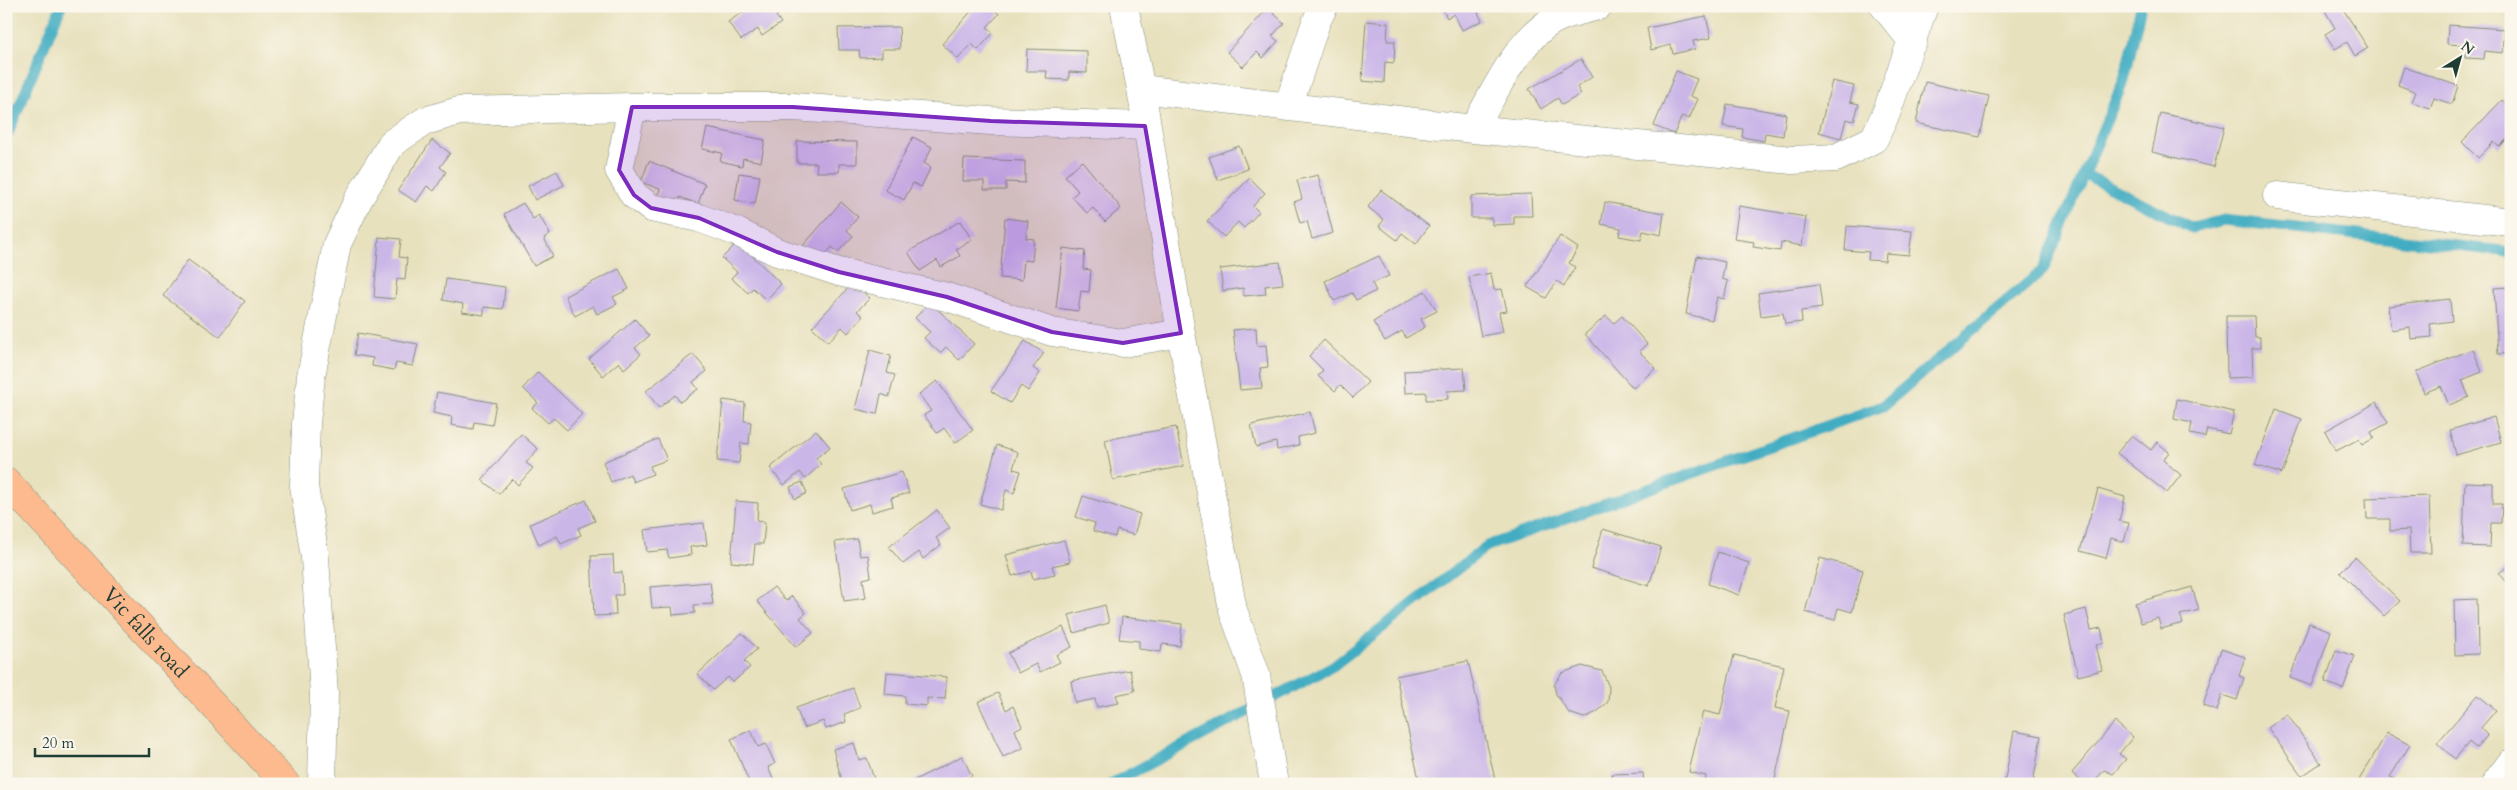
<svg xmlns="http://www.w3.org/2000/svg" width="2517" height="790" font-family="Cardo,serif">
<rect width="100%" height="100%" fill="#fbf7ec"/>
<filter id="ink" filterUnits="userSpaceOnUse"><feTurbulence type="fractalNoise" baseFrequency=".02" numOctaves="2"/><feDisplacementMap in="SourceGraphic" scale="10" xChannelSelector="R" yChannelSelector="G"/><feConvolveMatrix kernelMatrix="1 2 1 2 8 2 1 2 1" color-interpolation-filters="sRGB"/></filter>
<filter id="wash" filterUnits="userSpaceOnUse"><feTurbulence type="fractalNoise" baseFrequency=".0096" numOctaves="4" result="noise"/><feDisplacementMap in="SourceGraphic" scale="20" xChannelSelector="R" yChannelSelector="G"/><feGaussianBlur stdDeviation="1.12" result="paint"/><feColorMatrix in="noise" values="0 0 0 0 0 0 0 0 0 0 0 0 0 0 0 0 0 1.4 0 .05"/><feComposite in="paint" operator="in"/></filter>
<g filter="url(#wash)">
<rect width="100%" height="100%" fill="#e8e1be"/>
<g fill="none" stroke-linecap="round" stroke-linejoin="round">
<path stroke="#43adc2" stroke-width="11" d="M6,138l55,-132
M2084,174l108,54 32,-8 287,32
M1111,784l222,-118 154,-120 396,-140 160,-136 81,-190 17,-74"/>
</g>
<g id="blocks">
<path fill="#cbb6e8" d="M752,6h39l-15,10 5,7 -19,13 -4,-7 -17,11 -13,-18z
M976,6h14l9,8 -12,13 6,6 -15,17 -6,-6 -14,15 -16,-15z
M1441,6h34l7,15 -20,9 -8,-16 -7,4z
M2329,6h12l27,42 -13,8 -8,-14 -12,7 -10,-15 10,-6 -11,-19z
M1268,8l16,15 -12,13 6,5 -15,17 -6,-6 -14,15 -16,-15z
M1706,16l5,22 -18,3 2,8 -22,5 -2,-9 -20,5 -4,-22z
M1366,21l22,2 -1,18h8l-1,22 -9,-1 -1,21 -22,-2z
M2448,25l57,4 -2,24 -18,-2 -1,8 -19,-1v-13l-18,-1z
M899,27l1,22h-18v8l-22,1 -1,-8h-20l-1,-22z
M1027,49l60,2v22l-18,-1v8l-23,-1 1,-8h-21z
M1581,59l11,18 -15,10 4,7 -19,11 -4,-7 -17,11 -12,-20z
M2404,67l54,19 -6,18 -18,-6 -4,10 -18,-6 4,-10 -18,-7z
M1676,71l21,8 -7,17 8,3 -9,20 -7,-3 -8,18 -20,-8z
M1832,81l22,5 -4,16 9,2 -5,17 -8,-2 -5,19 -22,-6z
M1925,82l64,14 -9,41 -64,-14z
M2502,100l9,8v27l-12,12 -5,-5 -16,16 -16,-16z
M1727,104l59,10 -3,22 -18,-3 -1,8 -22,-4 1,-8 -20,-3z
M2160,113l64,14 -10,40 -62,-15z
M707,128l58,12 -4,22 -18,-4 -1,8 -22,-5 2,-8 -20,-4z
M913,137l19,10 -8,16 7,4 -10,20 -8,-4 -9,17 -19,-10z
M432,140l18,13 -10,14 6,5 -12,19 -7,-5 -11,16 -18,-12z
M797,141l60,1v22h-18v8h-23l1,-9h-20z
M1239,146l9,23 -30,11 -9,-23z
M964,159l61,2v22l-19,-1v8h-22v-9h-21z
M649,161l56,23 -7,20 -18,-7 -2,8 -21,-8 3,-8 -19,-7z
M1082,161l39,47 -16,14 -12,-14 -6,5 -15,-16 6,-6 -13,-15z
M557,171l7,14 -29,15 -7,-14z
M739,173l21,3 -5,28 -20,-4z
M1318,175l15,58 -21,6 -5,-18 -7,2 -6,-21 8,-3 -5,-19z
M1250,178l15,15 -12,13 6,6 -15,16 -6,-6 -14,15 -17,-16z
M1381,190l48,36 -13,18 -14,-11 -5,7 -18,-14 5,-6 -16,-13z
M1531,194l1,22h-18v8l-22,1v-7h-21v-22z
M841,202l17,15 -11,13 6,6 -15,16 -6,-5 -13,15 -17,-15z
M1605,202l59,11 -3,22 -18,-4 -2,9 -22,-4 2,-8 -20,-4z
M523,203l10,16 6,-4 11,19 -6,4 9,18 -19,10 -30,-52z
M1739,206l67,11 -4,29 -21,-4 -1,9 -27,-4 1,-5 -20,-3z
M1005,218l23,3 -2,17 8,1 -2,22 -8,-1 -2,20 -22,-2z
M960,221l12,19 -16,9 4,7 -19,11 -4,-7 -17,11 -12,-19z
M1847,226l65,5 -3,24 -23,-2 -1,8 -17,-1 1,-8 -24,-2z
M1560,236l18,12 -9,15 6,4 -11,19 -7,-5 -11,17 -19,-11z
M379,237l22,2 -2,18 8,1 -2,22 -8,-1 -2,20 -21,-2z
M738,242l43,42 -15,16 -13,-12 -5,5 -17,-15 6,-6 -15,-14z
M1063,248l22,3 -2,18 8,1 -2,22 -8,-1 -3,20 -22,-3z
M1379,256l10,20 -17,7 4,8 -20,9 -4,-7 -18,8 -9,-20z
M1697,256l28,6 -3,17 6,2 -4,18 -7,-2 -5,23 -26,-6z
M188,260l57,41 -25,36 -57,-41z
M1280,262l3,22 -18,2 1,8 -22,2 -1,-8 -20,3 -3,-22z
M619,269l10,20 -16,8 4,7 -20,10 -4,-8 -18,10 -10,-20z
M1491,273l3,17 8,-1 5,22 -8,1 4,20 -22,4 -12,-59z
M446,279l59,8 -2,22 -19,-2v8l-22,-3 1,-8 -20,-4z
M853,283l17,15 -13,13 6,5 -15,17 -6,-6 -14,15 -16,-15z
M1819,284l3,24 -21,3 1,11 -17,2 -2,-11 -22,3 -3,-23z
M2511,287v66l-13,1 -4,-66z
M1425,291l12,20 -16,8 4,8 -19,11 -4,-7 -17,10 -12,-19z
M2450,299l2,22 -22,3 2,13 -21,2 -1,-12 -19,3 -3,-24z
M930,302l44,42 -15,16 -13,-13 -6,6 -16,-15 6,-6 -15,-14z
M1606,316l8,7 8,-7 25,28 -8,7 17,17 -23,20 -48,-54z
M2226,316h28l1,21h5v11h-8l1,29 -26,1z
M635,319l14,17 -14,12 6,6 -17,15 -5,-7 -16,14 -14,-17z
M1256,328l1,18 9,-1 2,22 -8,1 2,20 -22,2 -7,-60z
M358,333l60,11 -5,22 -17,-3 -2,7 -22,-4 1,-8 -19,-3z
M1324,340l44,42 -15,16 -13,-13 -5,6 -17,-15 5,-6 -14,-14z
M1025,341l19,12 -11,15 7,5 -12,18 -7,-5 -11,17 -19,-12z
M2473,349l9,23 -20,8 7,17 -20,8 -8,-19 -17,7 -8,-21z
M870,350l21,6 -4,17 8,2 -6,22 -8,-3 -4,20 -22,-5z
M693,354l14,17 -14,11 5,7 -18,13 -5,-7 -16,13 -13,-17z
M1464,368l2,22 -19,1 1,8 -22,1v-8l-21,1 -1,-22z
M538,372l44,42 -15,16 -13,-12 -6,5 -16,-15 6,-5 -15,-15z
M937,381l36,49 -18,13 -11,-15 -7,5 -13,-18 7,-4 -12,-17z
M437,392l59,11 -4,22 -18,-3 -1,7 -22,-4 1,-8 -19,-4z
M2177,399l57,13 -5,22 -22,-5 -2,8 -15,-3 2,-11 -18,-4z
M723,400l22,3 -1,18 7,1 -2,22 -8,-1 -2,20 -22,-2z
M2377,402l11,21 -17,9 3,6 -12,7 -3,-6 -23,12 -11,-20z
M2276,409l26,10 -20,55 -27,-9z
M1310,412l5,21 -17,4 1,8 -22,5 -1,-8 -20,5 -5,-22z
M2494,417l7,25 -45,13 -6,-25z
M1176,427l8,39 -71,14 -8,-40z
M816,430l14,17 -14,11 5,6 -16,15 -5,-7 -16,13 -14,-17z
M521,434l17,15 -12,14 7,5 -15,17 -6,-6 -13,15 -17,-14z
M2132,435l19,15 6,-8 12,10 -6,8 18,15 -14,18 -50,-40z
M658,439l9,21 -17,6 3,8 -20,8 -3,-8 -19,8 -8,-20z
M997,445l21,7 -5,17 8,2 -7,22 -8,-3 -5,20 -21,-6z
M902,472l7,21 -18,5 2,8 -21,6 -2,-8 -20,6 -6,-21z
M802,482l5,11 -12,6 -5,-12z
M2465,482l28,1v21h9l-1,19h-10l-1,24 -27,-1z
M2098,489l27,8 -6,24 10,2 -5,19 -13,-4 -5,20 -26,-7z
M1083,496l57,18 -6,21 -17,-5 -2,7 -22,-6 2,-8 -19,-6z
M2429,496l2,57h-21l-1,-23 -19,1v-12h-23l-1,-21z
M586,500l9,21 -17,7 3,7 -20,9 -4,-8 -18,9 -9,-21z
M736,501l22,2 -1,18 8,1 -2,22h-8l-2,20 -22,-2z
M937,510l13,18 -14,10 5,7 -18,14 -4,-7 -16,12 -14,-17z
M704,523l3,22 -17,2 1,8 -22,3 -2,-8 -20,2 -3,-22z
M1603,529l58,18 -12,39 -58,-18z
M857,539l3,17 8,-1 3,22 -8,2 3,19 -22,3 -9,-59z
M1064,540l6,22 -18,4 3,8 -22,5 -2,-8 -19,5 -6,-21z
M1718,552l31,11 -10,32 -31,-11z
M613,555l1,18 8,-1 1,23h-8l1,20 -22,1 -3,-60z
M2355,557l45,44 -16,15 -44,-44z
M1820,558l43,12 -11,42 -14,-4 -3,12 -30,-8z
M2511,564v23l-12,-14z
M710,582l3,22 -19,1 1,8 -22,2 -1,-8 -20,1 -2,-21z
M774,587l12,14 6,-5 14,17 -6,5 13,15 -17,14 -39,-46z
M2192,587l7,23 -19,5 3,8 -22,6 -3,-11 -17,5 -6,-20z
M2477,599l1,55 -23,1 -1,-55z
M1105,605l4,18 -35,10 -5,-18z
M2086,609l5,21 10,-2 3,15 -8,2 6,25 -24,6 -14,-61z
M1122,617l60,7 -2,22 -18,-2 -1,8 -22,-3v-8l-20,-2z
M2309,623l22,8 -19,55 -22,-8z
M1063,627l9,20 -16,8 4,7 -20,10 -4,-8 -18,9 -10,-20z
M742,633l15,16 -13,12 6,6 -17,15 -5,-5 -15,13 -15,-16z
M2221,649l24,8 -6,19 5,2 -7,22 -15,-5 -5,16 -14,-5z
M2336,650l19,6 -12,33 -18,-7z
M1734,655l50,11 -9,42 15,3 -16,73h-69l1,-8 -17,-4 14,-61 17,4z
M1468,661l28,123h-76l-24,-108z
M1582,666l20,5 7,16 -1,15 -11,10 -13,6 -15,-5 -13,-19 -2,-9 8,-12z
M1130,670l5,21 -19,4 3,8 -22,4 -2,-8 -20,4 -4,-22z
M887,672l60,5 -2,22 -18,-1v8l-22,-2v-8l-20,-2z
M853,688l7,20 -16,6 2,8 -20,7 -3,-8 -19,7 -8,-20z
M998,693l8,17 7,-4 9,20 -7,4 8,18 -20,9 -25,-55z
M2478,695l18,15 -15,18 7,7 -12,13 -7,-6 -14,17 -18,-16z
M2287,714l34,49 -19,13 -34,-48z
M2115,722l18,15 -14,17 7,5 -13,15 -9,-4 -11,14h-9l-12,-11z
M751,730l7,17 8,-3 9,20 -7,3 7,17h-25l-19,-45z
M2014,731l27,5 -8,48h-29z
M2387,733l23,12 -20,32 8,5 -1,2h-32l-6,-4z
M854,743l5,17 8,-2 7,21 -9,2 1,3h-23l-10,-35z
M962,756l10,20 -16,8h-49z
M1643,773l1,11h-32v-10z"/>
</g>
</g>
<g filter="url(#ink)">
<use href="#blocks" fill-opacity="0" stroke="#848f79" stroke-width="1"/>
<g fill="none" stroke-linecap="round" stroke-linejoin="round">
<g stroke="#848f79" stroke-width="29">
<path id="minor" d="M1124,6l17,83 40,244 52,277 23,65 18,109
M1884,6l29,36
M1141,89l332,40 319,31 44,-2 38,-19 13,-28 37,-105
M632,107l-13,63 15,25 17,13 48,10 38,14 40,20 62,20 108,25 105,35 71,11 58,-10
M1288,107l28,-85 8,-16
M1473,129c21,-34 37,-75 69,-101 15,-13 38,-17 56,-22
M2277,196l234,26
M322,784l2,-90 -9,-136 -11,-72 2,-63 5,-47 26,-132 21,-44 34,-57 33,-22 34,-10 173,-4h161l198,14 154,5
M2495,784l16,-21"/>
</g>
<g stroke="#848f79" stroke-width="29">
<g id="trunk">
<path id="s1" d="M6,481l280,303"/>
</g>
</g>
<use href="#minor" stroke="#fff" stroke-width="28"/>
<use href="#trunk" stroke="#fcba8e" stroke-width="28"/>
</g>
</g>
<path fill="#7b2cbf" fill-opacity="0.2" stroke="#7b2cbf" stroke-width="4" stroke-linejoin="round" d="M632,107h161l198,14 154,5 36,207 -58,10 -71,-11 -105,-35 -108,-25 -62,-20 -78,-34 -48,-10 -17,-13 -15,-25z"/>
<g text-anchor="middle" stroke-width="4.5" stroke-linejoin="round" paint-order="stroke">
<g font-size="21" fill="#1f3d34" stroke="#fbf7ec">
<text dy="7" stroke="none"><textPath href="#s1" startOffset="206">Vic falls road</textPath></text>
</g>
</g>
<rect width="2517" height="790" fill="none" stroke="#fbf7ec" stroke-width="25"/>
<g transform="translate(2460 58) rotate(37)" stroke="#fbf7ec" stroke-width="4" paint-order="stroke">
<path d="M0-4L9 19L0 12L-9 19Z" fill="#1f3d34"/>
<text y="-8" font-size="14" font-weight="bold" text-anchor="middle" fill="#1f3d34">N</text>
</g>
<path d="M35 748v8h114v-8" fill="none" stroke="#1f3d34" stroke-width="2.5"/>
<text x="42" y="748" font-size="15" fill="#1f3d34" stroke="#fbf7ec" stroke-width="4" paint-order="stroke">20 m</text>
</svg>
